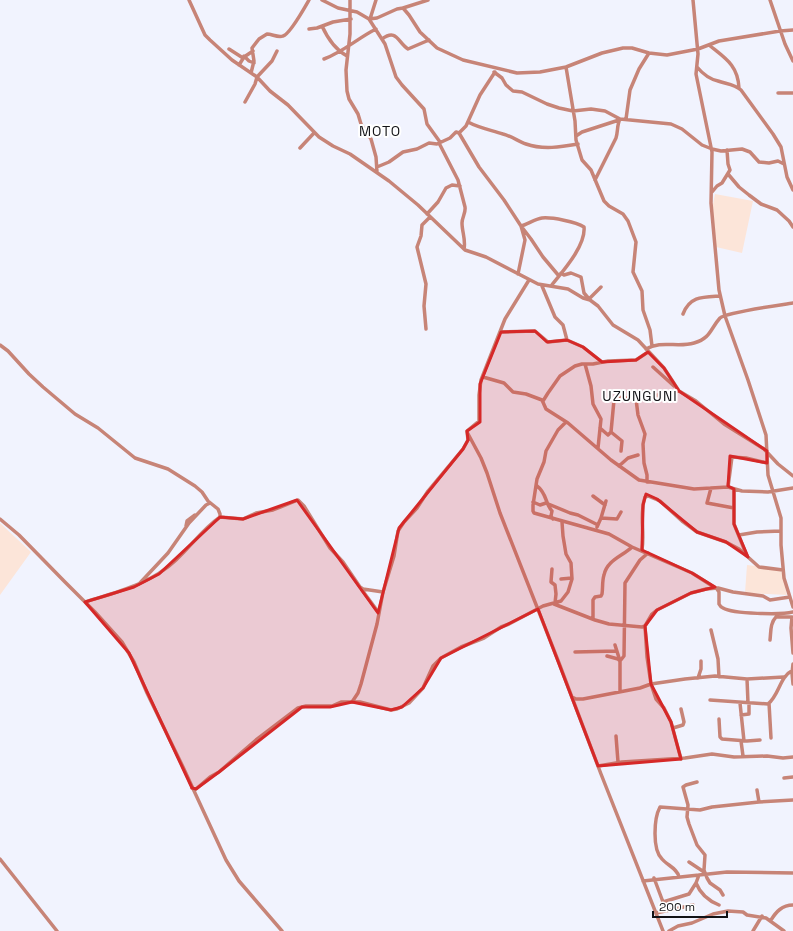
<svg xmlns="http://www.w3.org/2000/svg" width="793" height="931" font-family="'Space Grotesk',sans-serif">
<rect width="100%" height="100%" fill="#f1f3fe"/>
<path fill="#fce5d9" d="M715,194l38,7 -11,52 -26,-6 -4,-38z
M0,523l31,29 -31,43z
M747,565l34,4 6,26 -42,-2z"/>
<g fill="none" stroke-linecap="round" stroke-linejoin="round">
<path stroke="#c78477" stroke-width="3.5" d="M189,0l16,35 5,5 22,20 25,17 13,14 18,14 31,32 14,9 17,8 39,27 29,24 47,45 21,7 52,27 30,5 15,9 7,2 8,6 15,19 25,15 26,28 15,23 17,10 28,23 40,25 14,15 15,12
M322,0l16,8 19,4 12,7 8,-1 20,-9 6,-1 6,7 11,17 17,16 26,12 54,13 23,-1 26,-5 36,-14 21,-5h9l17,5 18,2 31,-6 21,-8 61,-10 13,-1
M350,0v34l-4,36 1,21 2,8 9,15 3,10 10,15 5,18 1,15
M693,0l5,54 -2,20 16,78 -1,51 8,87 6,26 23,64 18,55 2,40 13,43v27l3,33 9,29
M770,0l15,44 8,17
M403,8l25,-8
M369,19l16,25 11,33 6,8 22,24 3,15 13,18
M370,19l6,-19
M322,26c5,11 14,24 25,30
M309,29l8,-1 16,-6 18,-3
M382,39c15,-11 16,4 26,10l21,-9
M709,45c16,13 29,20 30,43
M229,49l14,9
M244,56l5,5 5,2
M324,59c19,-7 34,-21 52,-30
M239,65l5,-8 9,-6
M566,67l9,54 1,19 6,20 9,10 13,31 5,5 14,8 5,7 8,21 -3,30 9,19 1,19 7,20 2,16
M697,67c5,6 12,12 21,14 8,3 16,3 23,9l32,44 8,13 6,30 6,13
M494,72l8,6 4,7 7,6 9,1 25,12 12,4 14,3 18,-2 14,2 15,8 51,5 11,5 20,16 10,4 9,2 21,-2 8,3 9,10 10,1 9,-2 6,3
M251,73l3,-12 -2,-13 7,-9 8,-5c5,0 11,4 16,2 7,-2 22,-29 26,-36
M778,93h15
M245,102l10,-18 2,-7 15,-16 5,-10
M626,119l4,-29 9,-21 10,-16
M468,122c11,6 23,8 35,12 8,2 15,7 23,10 17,6 35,3 52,0
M459,133l20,34 25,33 17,26 4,14 -7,34
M576,136l6,-4 37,-12
M439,143l19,37 7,27c1,6 -3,10 -3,16 0,9 4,17 2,26
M300,148l14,-15
M377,167l12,-5 14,-10 14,-3 12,-6 8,1 13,-6 6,-6 3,1 7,-7 14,-31 15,-23
M728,174l11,13 10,8 12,9 16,6 12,11 4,6
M595,180l21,-42c2,-6 1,-14 4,-19
M712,192l5,-6 5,-3 8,-13 -2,-6 -1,-14
M427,214l11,-12 8,-14 6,-3 8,1
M561,273l3,2 7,-2 10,4 3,16 6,7
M542,286l13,31 8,8 4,15 16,7 19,15
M551,286c11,-14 35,-40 33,-59 -8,-5 -32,-10 -42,-9 -7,1 -14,6 -21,8l10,13 12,18 16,19
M589,299l12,-12
M683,314c7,-18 20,-17 37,-18
M426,329l-2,-23 2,-22 -9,-37 4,-11 1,-11 8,-8
M501,332l34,-1 13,11 19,-2
M0,345l8,6 21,23 14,13 32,27 23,14 37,30 33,11 27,17 7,6 6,9 10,8 2,5v3c-17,12 -29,29 -44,43 -25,24 -59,32 -91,42
M646,349c15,-9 32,-1 48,-6 17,-5 16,-14 26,-25 7,-6 61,-13 73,-15
M585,364l6,22 2,18 8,15 -3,29
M653,367l21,19
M483,377l21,6 9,9 13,2 16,6 4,9 22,14 43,37 28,20 55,9 34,-2 14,4 26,1 25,-4
M636,399l2,16 7,19 -2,10 1,19 3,12v7
M543,401l5,-8 12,-17 15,-10 7,-2h11l15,-3 28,-1 12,-8
M566,422l-8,8 -12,21 -2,11 -7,17 -4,26v6l1,2 75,21 23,13 60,26 25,16 2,3v12c1,2 2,3 4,4 10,6 58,7 70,4
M600,428l8,7 3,-3 3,-32 2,-3 20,2 43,-8
M467,432l14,26 6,15 13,40 59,150 42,111 62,157
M611,432l11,9 -1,10
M619,466l9,-8 10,-3
M537,486c10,7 8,18 15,25l-1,5 2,3
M728,487l4,-30 14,1 21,5
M711,488l-4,15 27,5
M734,489v35l13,32
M593,496l12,9
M533,502l7,3 6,-2 24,10 8,2 20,10
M220,517l23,2 13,-6 17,-3 25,-10 6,6 26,42 13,14 17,25 3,2 20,3
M601,518l5,-17
M0,519l19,16 45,46 31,31 27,30 12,20 13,31 36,74 43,93 13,21 43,50
M186,526l1,-5 8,-6
M597,527l4,-9 16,1 4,-7
M739,535l18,-3 24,-1
M642,550c3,-18 -3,-36 3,-53l3,-1 12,5 22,20 15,11 29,10 13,7 20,18 24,3
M552,569l-1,13 4,3 1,9 -1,9
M561,579l11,-1
M139,584l29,-31 21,-30 17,-18 4,-2
M362,590l17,23
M554,604l41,16 14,4 33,3 3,-1 7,-12 5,-4 34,-17 15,-4 12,-1 15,4 30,4 7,4 20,-3
M792,617l-1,11 2,25
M593,619v-19l2,-3 6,-1 1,-2c1,-6 0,-13 2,-19 3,-15 19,-19 28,-28
M645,626l2,31 4,27 5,15 8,9 7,14 10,37
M711,630l7,29 1,18
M770,640c1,-8 0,-17 6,-23h16
M615,645l5,16
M575,652l42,-1
M607,656l11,3 2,2v30
M620,661l4,-5 1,-73 15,-23 8,-7
M793,664l-1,9 1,11
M698,678l3,-9v-8
M747,679l1,24
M572,697l4,2h7l57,-11 11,-4 34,-5 30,-3 32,3 37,-2
M710,700l58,4c12,-10 11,-27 25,-34
M352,702l6,-9 3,-9 16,-60 6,-32 11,-36 4,-25 6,-9 13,-14 11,-17 35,-42 5,-9 -1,-9 12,-10v-26l2,-15 24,-61 24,-39
M740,703l4,38
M769,703l2,35
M741,715l8,-1v-11
M719,719l1,18 2,2 25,2 13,-1
M673,728l10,-3 1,-3 -3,-13
M616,736l2,26
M741,741l2,15
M598,766l24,-4 63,-4 27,-4 22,3 33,-1 16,2 10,-1
M784,778l9,-1
M697,782l-11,3 -3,2 5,18 -1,12 2,7 8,21 8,10 -1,15 3,8 3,5 10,7 3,5
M192,788l4,1 14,-12 9,-5 37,-32 42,-32 8,-2h26l9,-4h19l31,8 6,-1 12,-6 14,-15 10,-22 8,-8 20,-11 23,-9 17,-11 8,-3 34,-18 18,-5 7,-9 4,-13 -1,-16 -5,-9 -3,-18 -1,-14
M757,790l2,12
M0,859l57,72
M689,862l15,10
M699,875l-3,8c4,10 13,18 23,22
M679,877c-1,-8 -12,-12 -17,-18 -10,-10 -8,-41 -2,-52l40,3 12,-3 47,-5 34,-2
M654,878l12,32
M643,881l84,-9 66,1
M663,902l26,-8 7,-11
M656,913l37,-8
M771,920c5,-8 11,-15 22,-15
M669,931l9,-5 14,-3 21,-9 15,-3 15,1 4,3 19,3 18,13
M753,931l9,-15"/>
</g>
<path fill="#d62828" fill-opacity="0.2" stroke="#d62828" stroke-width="3" stroke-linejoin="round" d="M535,331l12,11 20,-2 16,7 19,15 34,-2 12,-8 16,16 15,23 88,60v12l-37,-7 -2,30 6,3v35l14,33 -22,-15 -29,-10 -40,-33 -11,-5 -3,11 -1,45 50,23 23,14 -24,6 -34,17 -12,16 6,58 20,38 10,37 -83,7 -60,-157 -97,49 -18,30 -21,19 -11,3 -39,-8 -22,5h-28l-83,65 -23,17 -4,-1 -63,-135 -44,-51 49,-15 25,-13 61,-57 23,2 54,-19 81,113 21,-85 64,-79 5,-9 -1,-9 13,-9v-38l21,-52z"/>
<g text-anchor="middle" stroke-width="4" stroke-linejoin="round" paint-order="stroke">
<g font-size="14" letter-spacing="1" fill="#111216" stroke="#fff">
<text x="380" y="136">MOTO</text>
<text x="640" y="401">UZUNGUNI</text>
</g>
</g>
<path d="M653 911v6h74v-6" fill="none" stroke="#111216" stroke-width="2"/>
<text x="659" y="911" font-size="12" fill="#111216" stroke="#ffffff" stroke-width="3" paint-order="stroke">200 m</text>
</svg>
